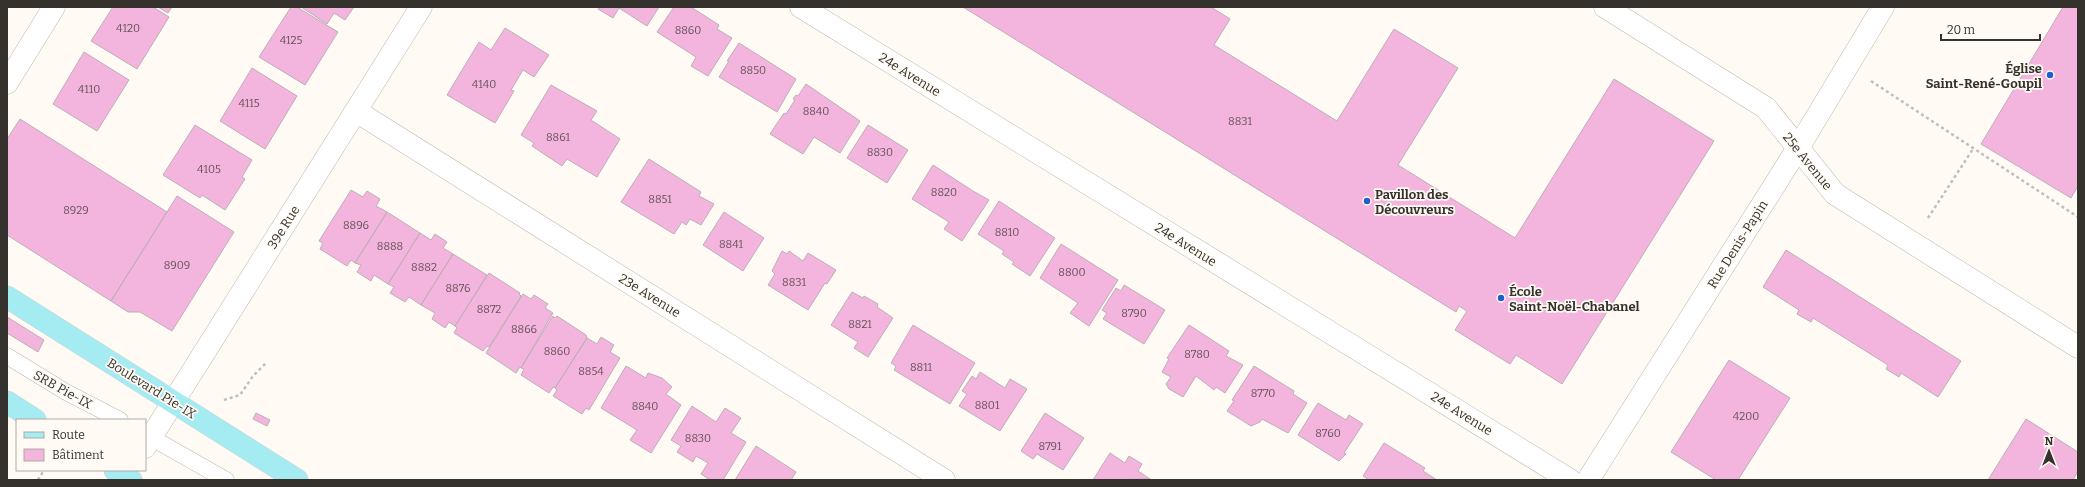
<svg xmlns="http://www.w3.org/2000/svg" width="2085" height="487" font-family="Bitter,serif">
<rect width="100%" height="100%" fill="#fffaf4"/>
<path fill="#f3b5dd" stroke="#bdaeb7" d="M113,7h40l16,10 -32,52 -46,-28z
M158,7h14l-4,6z
M291,7h6l41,25 -33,53 -46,-28z
M301,7h53l-9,13 -11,-7 -7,11z
M599,7h60l-12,19 -28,-18 -6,10 -15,-9z
M674,7h17l28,18 -2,4 15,9 -24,38 -17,-10 5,-9 -39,-25z
M963,7h248l19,12 -16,26 123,76 57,-92 64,39 -60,97 117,73 99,-159 100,62 -152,243 -46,-29 -6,9 -55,-34 12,-19 -8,-5 -3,6z
M2063,7h15v179l-7,12 -90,-54z
M505,28l44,27 -15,22 -11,-7 -12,20 3,1 -19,32 -48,-28 32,-53 12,8z
M739,43l57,36 -19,33 -58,-35 10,-16h-2z
M84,52l45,28 -32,51 -44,-27z
M252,68l45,28 -32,53 -45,-28z
M806,84l54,37 -20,32 -26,-16 -11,17 -33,-20 14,-21 2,1 9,-14 -2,-1 3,-4 2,1z
M551,85l46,26 -6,9 29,19 -23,38 -30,-18 -5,7 -30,-20 2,-3 -13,-8z
M20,119l147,93 -56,89 -104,-66v-96z
M195,125l57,35 -10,17 3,2 -20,31 -23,-15 -2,3 -37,-23z
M868,125l40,25 -21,33 -40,-25z
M649,159l52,33 -2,4 15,8 -13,21 -11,-6 -4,6 -4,-3 -8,12 -53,-32z
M933,165l40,26 16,9 -27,41 -18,-12 5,-7 -37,-23z
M351,190l12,7 4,-6 13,8 -4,7 11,6 -32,51 -4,-3 -4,6 -27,-17 3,-6 -4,-2z
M177,196l57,36 -62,99 -32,-19h-12l-17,-11z
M999,201l56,37 -25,38 -18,-12 2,-2 -12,-8 2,-3 -26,-17z
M387,212l33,21 -32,51 -14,-9 -3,6 -14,-9 4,-7 -6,-2z
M724,212l40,26 -21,33 -40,-26z
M420,233l11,7 4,-6 12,8 -4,6 10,6 -32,51 -12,-8 -4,5 -15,-9 4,-6 -6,-3z
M1061,244l57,36 -29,46 -19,-13 8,-10 -38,-25z
M1786,250l175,111 -23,36 -37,-24 -2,4 -13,-8 2,-4 -75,-47 -2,4 -14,-8 2,-4 -36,-23z
M782,251l5,3 2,-3 14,10 5,-8 28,17 -9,14 -2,-1 -17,27 -40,-25 7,-11 -3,-3z
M453,254l34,21 -32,51 -6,-4 -4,6 -13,-9 3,-6 -14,-8z
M489,273l31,20 -1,1 2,2 -32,51 -2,-1 -4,5 -29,-18 3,-5 -2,-2z
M1124,285l41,25 -21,34 -41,-25 4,-6 -5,-3 14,-22 5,3z
M852,292l11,6 1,-2 14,8 -1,3 16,11 -25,39 -14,-9 4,-6 -27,-17z
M523,294l8,5 3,-4 14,9 -3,4 8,5 -32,55 -1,-1 -4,6 -30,-20z
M553,316l2,2 2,-2 29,19 1,3 -32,50 -2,-1 -4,6 -28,-18 3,-6 -3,-1z
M7,317l37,23 -6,12 -31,-19z
M913,325l62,38 -25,41 -56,-34 2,-4 -5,-3z
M1189,325l40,26 -3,5 17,9 -18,28 -9,-6 -2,3 -18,-14 -13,21 -14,-8 -3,-5 5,-7 -9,-5 7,-13 -2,-1z
M601,337l13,8 -4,7 10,6 -31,52 -3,-2 -4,6 -29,-18 4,-6 -2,-2 32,-50 10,6z
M1729,360l61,38 -52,82h-22l-45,-28z
M626,366l20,12 2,-5 14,5 10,9 -6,7 15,11 -30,48 -21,-13 7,-10 -36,-22z
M1254,366l40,25 -1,3 14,9 -19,30 -26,-14 -2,3 -9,4 -24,-15 7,-10 -2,-1z
M980,372l25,16 5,-9 17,10 -27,42 -41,-25 8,-12 -5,-3 10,-15 4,3z
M1318,403l28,17 3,-5 14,9 -19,29 2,1 -7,7 -41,-26z
M692,406l24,16 9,-14 16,10 -10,15 15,9 -23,38h-13l-9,-6 7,-11 -12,-7 -3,6 -16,-10 4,-6 -10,-6z
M256,413l14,7 -3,6 -14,-7z
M1045,413l39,25 -21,32 -26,-16 -4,5 -12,-8z
M2026,419l52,33v19l-5,9h-85z
M1384,443l41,25 -2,3 14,9h-68l-6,-4z
M756,446l40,26 -5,8h-56z
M1110,453l15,10 4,-7 13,8 -4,7 12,8 -57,1z"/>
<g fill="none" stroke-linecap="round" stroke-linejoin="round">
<g stroke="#c3b7ab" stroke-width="17">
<path id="lane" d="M7,356l59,36 54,28
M145,434l81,46"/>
</g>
<g stroke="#c3b7ab" stroke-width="23">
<path id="street" d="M801,7l769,473
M1605,7l161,101 69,86 243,153
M7,83l47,-76
M356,111l588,369
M145,447l276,-440
M1588,480l210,-332 85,-141"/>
</g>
<g stroke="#d7d6d5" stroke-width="23">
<path id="primary" d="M7,297l290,183
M7,402l28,18
M115,470l16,10"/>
</g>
<path stroke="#c2bdb7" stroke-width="2.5" stroke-dasharray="3 3" stroke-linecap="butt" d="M1871,81l207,136
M1928,218l45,-69
M224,400l16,-5 13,-19 14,-14
M38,480l6,-10"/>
<use href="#lane" stroke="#fff" stroke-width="16"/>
<use href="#street" stroke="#fff" stroke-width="22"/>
<use href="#primary" stroke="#a4ebf2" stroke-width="22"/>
</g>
<g fill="#1e5fcb" stroke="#fffaf4" stroke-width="1.5">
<circle cx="2050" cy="75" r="4"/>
<circle cx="1367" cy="201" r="4"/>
<circle cx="1501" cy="298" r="4"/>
</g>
<g text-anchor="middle" stroke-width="3.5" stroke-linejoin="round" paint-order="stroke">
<g font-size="11" fill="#645258">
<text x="128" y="32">4120</text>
<text x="688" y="34">8860</text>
<text x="291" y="44">4125</text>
<text x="753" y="74">8850</text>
<text x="484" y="88">4140</text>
<text x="89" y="93">4110</text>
<text x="249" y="107">4115</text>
<text x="816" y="115">8840</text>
<text x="1240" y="125">8831</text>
<text x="558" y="141">8861</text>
<text x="880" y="156">8830</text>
<text x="209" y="173">4105</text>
<text x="944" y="196">8820</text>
<text x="660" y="203">8851</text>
<text x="76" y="214">8929</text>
<text x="356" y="229">8896</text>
<text x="1007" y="236">8810</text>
<text x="731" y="248">8841</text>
<text x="390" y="250">8888</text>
<text x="177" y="269">8909</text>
<text x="424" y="271">8882</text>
<text x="1072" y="276">8800</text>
<text x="794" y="286">8831</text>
<text x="458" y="292">8876</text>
<text x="489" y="313">8872</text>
<text x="1134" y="317">8790</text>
<text x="860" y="328">8821</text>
<text x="524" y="333">8866</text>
<text x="557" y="355">8860</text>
<text x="1197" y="358">8780</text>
<text x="921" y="371">8811</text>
<text x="591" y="375">8854</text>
<text x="1263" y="397">8770</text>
<text x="987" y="409">8801</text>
<text x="645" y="410">8840</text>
<text x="1746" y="420">4200</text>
<text x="1328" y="437">8760</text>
<text x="698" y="442">8830</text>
<text x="1050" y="450">8791</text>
</g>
<g font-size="13" font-weight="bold" fill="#35312c" stroke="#fffaf4" text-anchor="start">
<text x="2042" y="73" text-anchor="end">Église<tspan x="2042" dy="15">Saint-René-Goupil</tspan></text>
<text x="1375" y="199">Pavillon des<tspan x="1375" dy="15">Découvreurs</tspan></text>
<text x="1509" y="296">École<tspan x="1509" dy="15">Saint-Noël-Chabanel</tspan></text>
</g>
<g font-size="13" fill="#35312c" stroke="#fffaf4">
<text transform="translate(910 74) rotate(32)" y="5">24e Avenue</text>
<text transform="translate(1808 161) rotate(51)" y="5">25e Avenue</text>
<text transform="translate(283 227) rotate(-58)" y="5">39e Rue</text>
<text transform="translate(1186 244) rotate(32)" y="5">24e Avenue</text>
<text transform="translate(1737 244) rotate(-58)" y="5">Rue Denis-Papin</text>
<text transform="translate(650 295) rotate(32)" y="5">23e Avenue</text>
<text transform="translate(152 388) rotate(32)" y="5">Boulevard Pie-IX</text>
<text transform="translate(63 389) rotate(29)" y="5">SRB Pie-IX</text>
<text transform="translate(1462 413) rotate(32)" y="5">24e Avenue</text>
</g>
</g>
<rect width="2085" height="487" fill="none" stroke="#35312c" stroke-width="16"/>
<rect x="16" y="419" width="130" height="52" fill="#fffaf4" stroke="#aeaaa4"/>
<rect x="24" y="432" width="20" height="6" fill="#a4ebf2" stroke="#aeaaa4"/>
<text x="52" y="439" font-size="12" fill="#35312c">Route</text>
<rect x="24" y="449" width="20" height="12" fill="#f3b5dd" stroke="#aeaaa4"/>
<text x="52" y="459" font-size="12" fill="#35312c">Bâtiment</text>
<g transform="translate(2049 451)" stroke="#fffaf4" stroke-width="3" paint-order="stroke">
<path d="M0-3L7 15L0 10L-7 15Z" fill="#35312c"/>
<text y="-6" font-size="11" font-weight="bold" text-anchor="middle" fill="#35312c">N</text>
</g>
<path d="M1941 34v6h99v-6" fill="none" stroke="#35312c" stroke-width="2"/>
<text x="1947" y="34" font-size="12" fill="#35312c" stroke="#fffaf4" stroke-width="3" paint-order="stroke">20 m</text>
</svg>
